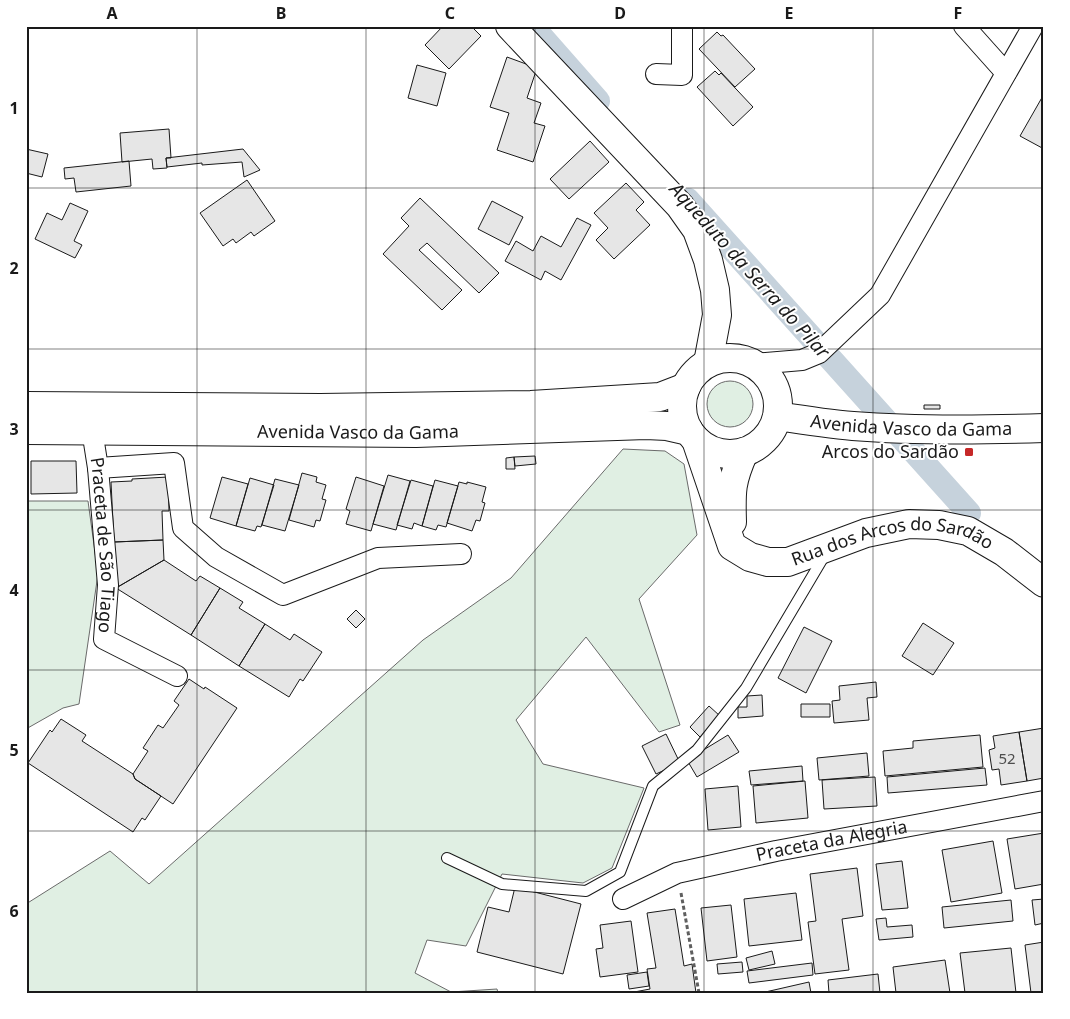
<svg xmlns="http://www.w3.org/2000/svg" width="1070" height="1019" font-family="'Noto Sans',sans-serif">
<rect width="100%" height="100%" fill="#fff"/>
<path fill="#e0efe3" stroke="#6a6a6a" d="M707 404a23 23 0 1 1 46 0a23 23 0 1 1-46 0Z
M623,449l42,2 19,13 13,71 -58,64 41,126 -21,7 -73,-95 -70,83 27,44 101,24 -32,80 -29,15 -81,-9 -36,72 -39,-6 -12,33 36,19 46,-3 1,4h-472v-89l84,-53 39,33 274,-244 88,-62z
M26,501h62l10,73 -19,130 -16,4 -37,21z"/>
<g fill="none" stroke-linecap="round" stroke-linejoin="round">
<path stroke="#c6d2dc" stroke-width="24" d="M532,26l66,75
M688,200l281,313"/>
</g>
<path fill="#e6e6e6" stroke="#1a1a1a" d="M443,26h32l-2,2 8,8 -32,33 -24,-24z
M717,32l4,4 2,-1 32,34 -20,18 -36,-38z
M507,57l30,11 -10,30 14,5 -7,20 11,3 -12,36 -36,-12 12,-37 -19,-6z
M417,65l29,8 -9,33 -29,-8z
M715,71l4,4 2,-2 32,34 -20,19 -36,-39z
M1044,94v55l-24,-13z
M169,129l2,29h-5l1,10 -14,1 -1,-10 -30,3 -2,-29z
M590,141l19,21 -40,37 -19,-20z
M26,149l22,5 -6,23 -16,-4z
M243,149l17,21 -16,7 -2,-15 -40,3v-2l-35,4 -1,-9z
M129,161l2,25 -55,6 -2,-14 -9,1 -1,-11z
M247,180l28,41 -21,15 -3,-4 -15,11 -3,-4 -10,7 -23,-33z
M626,183l18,19 -8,8 14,15 -36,34 -18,-19 12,-12 -14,-15z
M420,198l79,75 -20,20 -52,-50 -8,7 43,40 -20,20 -59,-56 26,-28 -8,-8z
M492,201l31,16 -14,28 -31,-16z
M70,203l18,8 -14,30 8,4 -7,13 -40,-19 12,-26 15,7z
M577,218l14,7 -30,55 -16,-9 -4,9 -36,-19 11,-20 17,10 8,-15 20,11z
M924,405h16v4h-16z
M535,456l1,8 -21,2 -1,-9z
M514,457l1,12h-9v-11z
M31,461h45l1,32 -46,1z
M302,473l15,4 -1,5 10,3 -4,14 4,1 -6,21 -4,-1 -2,7 -25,-7z
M388,475l22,6 -14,49 -23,-6z
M168,477l1,34h-7l1,29 -49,2 -3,-60 21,-1v-2z
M222,477l26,7 -12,42 -26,-8z
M356,477l28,9 -13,45 -25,-7 4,-13 -4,-2z
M250,478l24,7 -13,42 -4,-1 -2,5 -19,-5z
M275,479l24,6 -14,46 -23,-6z
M411,480l22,6 -11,40 -8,-3 -2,6 -15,-4z
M435,480l23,6 -12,41 -8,-2 -2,5 -14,-4z
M459,482l8,2v-2l19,5 -4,15 3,1 -5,18 -4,-1 -4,11 -25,-8z
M163,540l1,20 -48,28 -2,-46z
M164,560l32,21 4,-5 20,12 -29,47 -75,-47z
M220,588l23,14 -4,6 26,16 -26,42 -48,-31z
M356,610l9,9 -9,9 -9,-9z
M923,623l31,20 -21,32 -31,-19z
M265,624l25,16 4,-6 28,18 -19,29 -3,-2 -11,18 -50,-31z
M804,627l28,14 -26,52 -28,-15z
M189,679l15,10 1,-2 32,21 -64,96 -38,-25 -2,-5 15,-23 -5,-3 15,-23 5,3 16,-23 -5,-4z
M876,682l1,15 -10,1 2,22 -35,3 -2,-22 8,-1 -1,-14z
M762,695l1,21 -25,2v-11h9v-11z
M801,704h29v13h-29z
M709,706l11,10 -20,21 -10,-10z
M61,719l25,16 -4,6 51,33 2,5 26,17 -16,24 -3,-2 -9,14 -105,-69 22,-33 2,2z
M1044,728v50l-17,3 -8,-49z
M1019,732l8,49 -26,4 -2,-16 -7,1 -3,-20 6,-2 -2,-12z
M666,734l14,29 -24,11 -14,-28z
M728,735l11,17 -42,25 -10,-17z
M980,735l3,32 -98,9 -2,-25 30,-3v-7z
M867,753l2,23 -50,4 -2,-22z
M802,766l1,15 -52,4 -2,-14z
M985,768l2,17 -99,8 -1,-16z
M875,777l2,29 -53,3 -2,-29z
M805,781l3,37 -52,5 -3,-37z
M738,786l3,41 -33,3 -3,-41z
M1044,833v51l-29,5 -8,-50z
M993,841l9,52 -51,9 -9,-52z
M902,861l6,47 -26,2 -6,-46z
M857,868l6,48 -21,3 7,51 -34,4 -7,-52 8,-1 -6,-47z
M515,887l66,17 -18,70 -86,-22 11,-45 21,5z
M796,893l6,47 -53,6 -5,-47z
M1044,899v24l-9,2 -3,-25z
M1011,900l2,21 -69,7 -2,-21z
M731,905l6,52 -30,4 -6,-53z
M675,909l9,57 8,-2 4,29h-67l21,-4 -3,-20 9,-1 -9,-55z
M886,918l1,9 25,-2 1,12 -34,3 -3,-21z
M631,921l7,51 -38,5 -4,-28 7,-1 -3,-23z
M1044,942v49l-13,2 -6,-48z
M1011,948l5,45h-51l-5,-40z
M772,951l3,13 -26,6 -3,-12z
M945,960l5,33h-54l-3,-26z
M742,962l1,10 -25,2 -1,-10z
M812,963l1,12 -64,8 -2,-12z
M647,972l2,14 -20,3 -2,-14z
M878,974l2,19h-51l-1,-13z
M809,982l2,11h-50z"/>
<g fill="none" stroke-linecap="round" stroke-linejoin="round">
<g stroke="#1a1a1a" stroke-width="12">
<path id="lane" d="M447,858l55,26 84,7 34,-19 33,-86 44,-36 49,-62 80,-135"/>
</g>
<g stroke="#1a1a1a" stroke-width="22">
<g id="street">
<path d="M964,26l42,47"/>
<path d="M656,74l26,1v-49"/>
<path d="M755,364l47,-4 17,-7 61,-58 153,-269"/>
<path id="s1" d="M92,430l6,38 10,117 -4,54 73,37"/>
<path d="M98,468l76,-5 9,65 33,29 67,38 95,-37 83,-4"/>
<path id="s2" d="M623,899l54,-26 99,-22 268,-50"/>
</g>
</g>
<g stroke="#1a1a1a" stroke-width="30">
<g id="secondary">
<path d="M510,26l170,180 17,24 11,30 7,30 2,25 -9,48"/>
<path id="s3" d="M696,440l36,106 18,11 18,5h20l78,-29 43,-9 30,1 29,6 36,21 40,31"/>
<path d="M732,522c-1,-31 -1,-41 12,-70"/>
</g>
</g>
<g stroke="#1a1a1a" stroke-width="30">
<g id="primary">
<circle cx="730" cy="406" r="48"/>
<path d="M26,406l294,2 211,-3 129,-8 26,-10"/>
<path id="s4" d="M778,416c25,4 50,8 75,10 63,5 128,4 191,2"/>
<path id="s5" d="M26,430l390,3 230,-8 21,1 22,5"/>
</g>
</g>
<path stroke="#5f5f5f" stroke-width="3" stroke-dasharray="4 2.5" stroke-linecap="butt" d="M681,893l18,100"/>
<use href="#lane" stroke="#fff" stroke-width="10"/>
<use href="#street" stroke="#fff" stroke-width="20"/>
<use href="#secondary" stroke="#fff" stroke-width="28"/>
<use href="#primary" stroke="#fff" stroke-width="28"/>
</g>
<path fill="none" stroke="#1a1a1a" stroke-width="1" stroke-opacity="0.55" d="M197,26v967M366,26v967M535,26v967M704,26v967M873,26v967M26,188h1018M26,349h1018M26,510h1018M26,670h1018M26,831h1018"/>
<rect fill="#c62828" stroke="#fff" stroke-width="2" x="964" y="447" width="10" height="10" rx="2.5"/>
<g text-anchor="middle" stroke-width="4" stroke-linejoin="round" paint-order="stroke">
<g font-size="15" fill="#4d4d4d">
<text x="1007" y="764">52</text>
</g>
<g font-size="18" fill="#1a1a1a" stroke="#fff">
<text dy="6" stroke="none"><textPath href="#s4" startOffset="134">Avenida Vasco da Gama</textPath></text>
<text dy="6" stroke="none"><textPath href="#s5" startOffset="332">Avenida Vasco da Gama</textPath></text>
<text dy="6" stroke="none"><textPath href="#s1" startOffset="116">Praceta de São Tiago</textPath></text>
<text dy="6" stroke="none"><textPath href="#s3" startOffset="281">Rua dos Arcos do Sardão</textPath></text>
<text dy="6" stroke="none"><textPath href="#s2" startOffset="218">Praceta da Alegria</textPath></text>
</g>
<g font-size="18" fill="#1a1a1a" stroke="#fff" text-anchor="end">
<text x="959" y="458">Arcos do Sardão</text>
</g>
<g font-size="19" font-style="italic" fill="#1a1a1a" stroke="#fff">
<text transform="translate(750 270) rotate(48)" y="7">Aqueduto da Serra do Pilar</text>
</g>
</g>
<rect width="1070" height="1019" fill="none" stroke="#ffffff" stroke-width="55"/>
<rect x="28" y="28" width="1014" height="964" fill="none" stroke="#1a1a1a" stroke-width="2"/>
<g font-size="16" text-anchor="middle" font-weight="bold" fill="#1a1a1a">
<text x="112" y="19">A</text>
<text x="281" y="19">B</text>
<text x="450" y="19">C</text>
<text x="620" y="19">D</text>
<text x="789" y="19">E</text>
<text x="958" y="19">F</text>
<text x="14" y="114">1</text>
<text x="14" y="274">2</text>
<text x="14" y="435">3</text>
<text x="14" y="596">4</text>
<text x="14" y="756">5</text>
<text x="14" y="917">6</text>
</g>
</svg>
